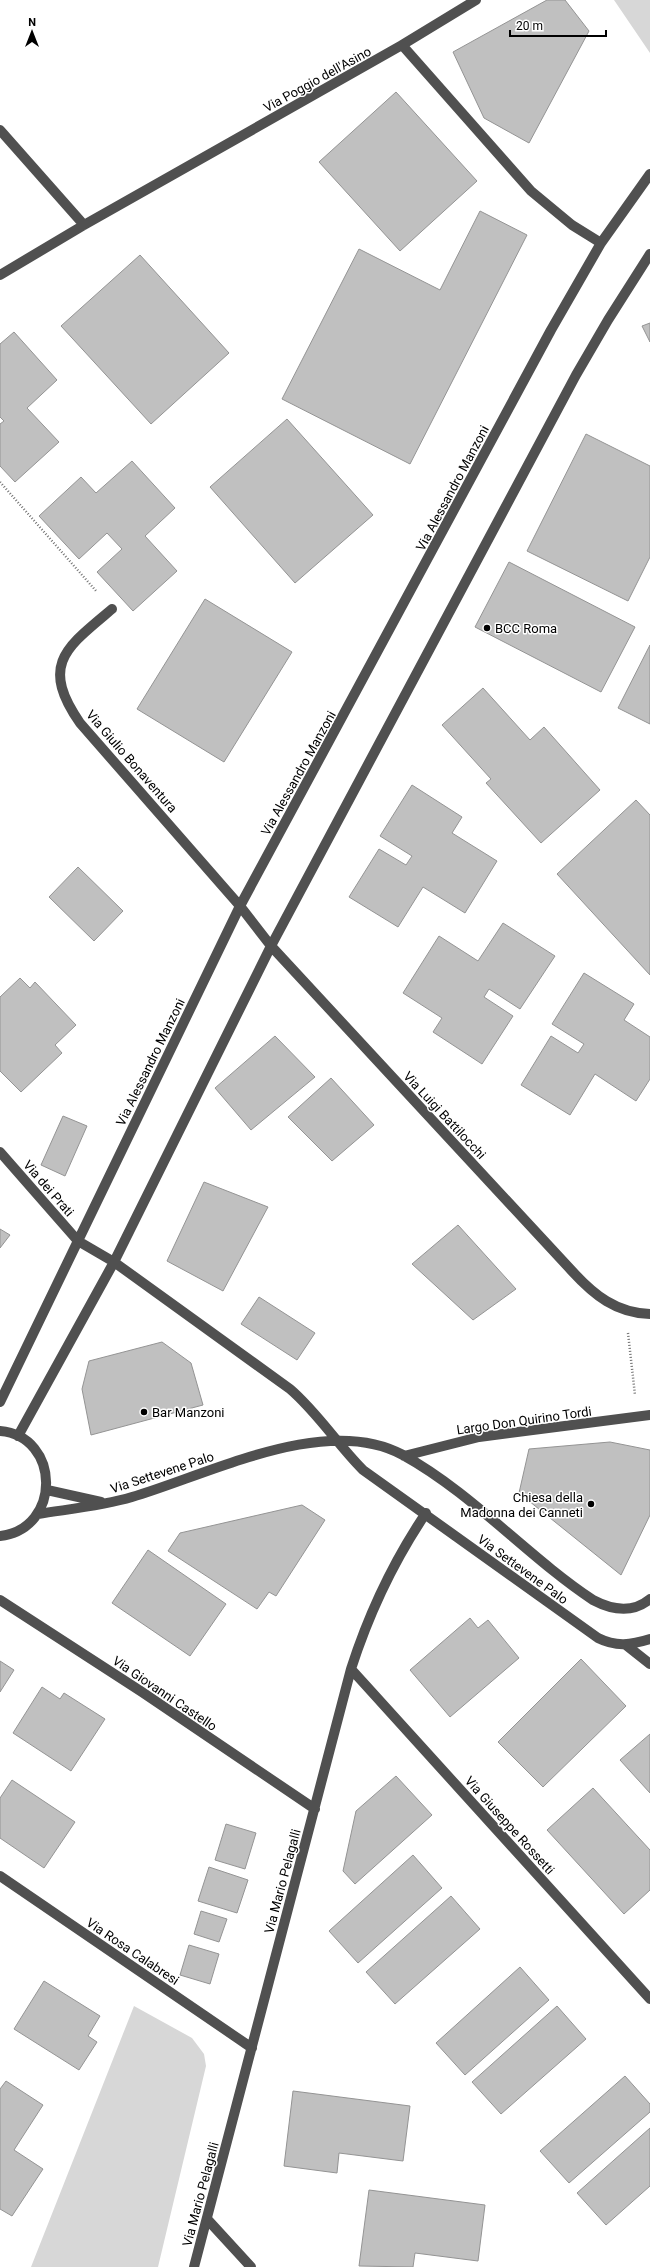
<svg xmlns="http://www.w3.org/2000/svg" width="650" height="2267" font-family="Roboto,sans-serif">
<rect width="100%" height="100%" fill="#fff"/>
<path fill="#d7d7d7" d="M614,0h36v53z
M134,2006l58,32 12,16 2,12 -48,201h-127z"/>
<path fill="#c0c0c0" stroke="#949494" d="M547,0h18l24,31 -60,112 -45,-25 -31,-66z
M396,92l81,89 -77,70 -81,-89z
M480,211l47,24 -117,229 -128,-65 77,-150 81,41z
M140,255l89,98 -78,71 -90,-98z
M650,323v19l-8,-16z
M14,332l43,48 -30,28 32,34 -44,40 -15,-16v-42l4,-3 -4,-4v-73z
M287,419l86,96 -78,68 -85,-96z
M586,434l64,32v91l-22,44 -101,-50z
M132,461l43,47 -30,28 32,35 -44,40 -36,-39 25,-23 -15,-16 -28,26 -40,-43 42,-39 15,16z
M509,562l126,65 -34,65 -126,-65z
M205,599l87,53 -68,110 -87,-53z
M650,645v79l-32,-16z
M483,688l47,52 14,-13 56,63 -59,53 -55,-60 5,-4 -49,-54z
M412,785l50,32 -10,16 45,28 -32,52 -42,-26 -25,40 -49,-30 30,-48 27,16 6,-9 -32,-20z
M636,800l14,15v160l-93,-101z
M78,867l45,44 -29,30 -45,-44z
M503,923l52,33 -35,53 -31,-20 -5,8 29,19 -31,48 -49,-32 9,-14 -39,-25 36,-57 39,25z
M584,973l50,31 -10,16 26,17v42l-14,22 -41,-27 -25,41 -49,-30 30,-49 27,17 6,-9 -32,-20z
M20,978l10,10 5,-6 41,43 -21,20 7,8 -41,39 -21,-21v-74z
M275,1036l40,41 -64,53 -36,-42z
M331,1078l43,47 -42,36 -44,-44z
M63,1116l24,10 -22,50 -24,-11z
M204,1182l64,25 -45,84 -56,-30z
M458,1225l58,64 -43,31 -61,-56z
M0,1229l10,6 -10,13z
M259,1297l56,36 -18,27 -56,-36z
M162,1342l29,21 12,42 -112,30 -9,-46 7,-28z
M610,1442l40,8v65l-29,60 -102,-82 10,-44z
M302,1505l23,15 -49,76 -7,-4 -12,17 -89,-58 12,-18z
M148,1550l78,54 -36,52 -78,-53z
M470,1618l8,10 10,-8 31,38 -69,59 -40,-47z
M581,1659l45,47 -83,81 -45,-45z
M0,1661l14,9 -14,22z
M42,1687l18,12 4,-6 41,26 -34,52 -58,-38z
M650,1734v59l-30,-33z
M396,1776l36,39 -77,69 -12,-13 13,-60z
M12,1780l63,42 -31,46 -44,-30v-40z
M593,1788l57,62v40l-26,24 -77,-84z
M226,1824l30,9 -11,36 -30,-9z
M413,1855l29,33 -84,75 -29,-32z
M209,1867l39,13 -11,33 -39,-12z
M451,1896l29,33 -85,75 -29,-32z
M201,1911l26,8 -8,23 -25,-8z
M189,1945l30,9 -9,30 -30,-9z
M520,1967l29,33 -84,75 -29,-32z
M44,1981l56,35 -12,20 9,6 -18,28 -65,-41z
M557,2006l29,33 -85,75 -29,-32z
M625,2076l25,28v8l-81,71 -29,-32z
M6,2081l37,24 -29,45 29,19 -31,47 -12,-7v-120z
M293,2091l117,15 -7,55 -64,-8 -2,20 -53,-7z
M650,2128v58l-44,39 -29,-32z
M369,2190l116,15 -7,56 -63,-8 -2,14 -54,-1z"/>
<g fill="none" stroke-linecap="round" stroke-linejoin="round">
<path stroke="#727272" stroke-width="2.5" stroke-dasharray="1 2" stroke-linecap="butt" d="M0,482l97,110
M628,1333l7,62"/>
<path stroke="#505050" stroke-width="10" d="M402,45l74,-45
M0,130l84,95
M0,275l84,-50 318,-180 129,146 41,34 29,18
M112,609c-45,38 -73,55 -32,114l160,183 31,40 301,325c22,24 44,42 78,43
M0,1152l78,89 36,21 176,127c28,24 47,55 73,81l235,168c18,9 33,7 52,1
M0,1402l240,-496 311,-576 50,-87 49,-69
M0,1431c61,5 62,98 0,105
M18,1436l96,-174 157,-316 305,-571 32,-55 42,-66
M404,1456l75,-19 171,-22
M47,1490l54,12
M38,1514c31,-5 64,-8 94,-17 78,-23 194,-84 271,-42 69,38 125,102 190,145 19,10 39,14 57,-1
M0,1600l142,92 173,117
M626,1645l24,19
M351,1669l299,330
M0,1876l252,172
M207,2219l44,48
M194,2267l157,-598c18,-56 42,-107 75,-156"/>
</g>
<g fill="#000" stroke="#fff" stroke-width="1.5">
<circle cx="487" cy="628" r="4"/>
<circle cx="144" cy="1412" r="4"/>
<circle cx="591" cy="1504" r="4"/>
</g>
<g text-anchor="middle" stroke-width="3" stroke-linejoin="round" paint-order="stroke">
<g font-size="13" fill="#000" stroke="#fff">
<text transform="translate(317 79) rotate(-29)" y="5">Via Poggio dell'Asino</text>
<text transform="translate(452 488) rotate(-62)" y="5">Via Alessandro Manzoni</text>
<text transform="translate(132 761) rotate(49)" y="5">Via Giulio Bonaventura</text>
<text transform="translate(298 773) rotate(-61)" y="5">Via Alessandro Manzoni</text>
<text transform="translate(150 1062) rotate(-64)" y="5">Via Alessandro Manzoni</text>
<text transform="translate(445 1115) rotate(47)" y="5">Via Luigi Battilocchi</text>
<text transform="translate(49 1188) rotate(49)" y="5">Via dei Prati</text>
<text transform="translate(524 1420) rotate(-8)" y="5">Largo Don Quirino Tordi</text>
<text transform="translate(162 1472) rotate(-18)" y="5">Via Settevene Palo</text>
<text transform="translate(523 1569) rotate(36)" y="5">Via Settevene Palo</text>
<text transform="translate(165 1693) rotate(34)" y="5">Via Giovanni Castello</text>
<text transform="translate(510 1825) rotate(48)" y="5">Via Giuseppe Rossetti</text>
<text transform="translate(282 1881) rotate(-75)" y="5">Via Mario Pelagalli</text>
<text transform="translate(133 1951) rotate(34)" y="5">Via Rosa Calabresi</text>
<text transform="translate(200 2194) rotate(-75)" y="5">Via Mario Pelagalli</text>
</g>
<g font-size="13" fill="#000" stroke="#fff" text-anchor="start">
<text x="495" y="633">BCC Roma</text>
<text x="152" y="1417">Bar Manzoni</text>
<text x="583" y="1502" text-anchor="end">Chiesa della<tspan x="583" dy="15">Madonna dei Canneti</tspan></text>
</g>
</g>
<g transform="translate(32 32)" stroke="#ffffff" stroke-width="3" paint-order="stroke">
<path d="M0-3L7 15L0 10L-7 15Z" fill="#000000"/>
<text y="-6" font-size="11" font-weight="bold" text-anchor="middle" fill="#000000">N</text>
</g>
<path d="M510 30v6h96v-6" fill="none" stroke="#000000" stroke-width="2"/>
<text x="516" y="30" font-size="12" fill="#000000" stroke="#ffffff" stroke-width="3" paint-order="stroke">20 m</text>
</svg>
